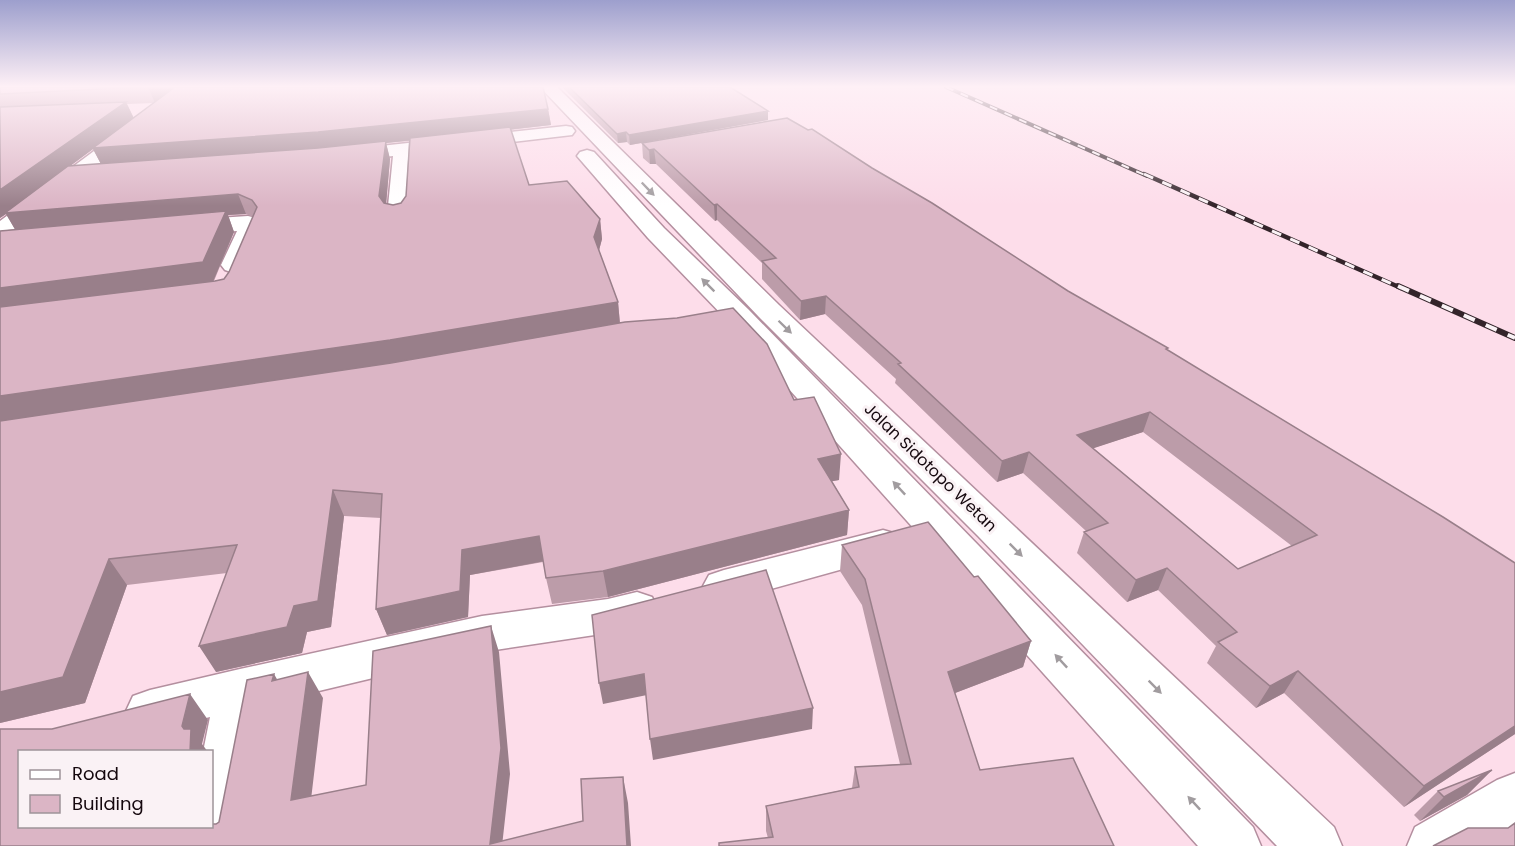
<svg xmlns="http://www.w3.org/2000/svg" width="1515" height="846" font-family="Poppins,sans-serif">
<rect width="100%" height="100%" fill="#fdddea"/>
<g fill="none" stroke-linecap="round" stroke-linejoin="round">
<g stroke="#b48f9f" stroke-width="3">
<path id="minor" d="M180,87h18l-190,150 -8,2v-18z
M540,87h17l222,218 555,522 8,19h-65l-299,-310 -219,-219z
M566,126l6,1 3,4 -3,4 -160,19 -3,62 -3,5 -8,2 -8,-2 -3,-5 6,-60 -50,6 -7,-2 -3,-4 3,-4 7,-2z
M587,150l7,2 70,76 84,81 505,518 8,19h-63l-470,-525 -80,-83 -71,-82 3,-4z
M248,216l8,2 7,8 -16,39 -4,5 -9,3 -9,-3 -4,-5 16,-34 -50,3 -8,-2 -4,-5 4,-5 8,-2z
M883,530l14,4 6,10 -6,10 -173,48 -15,-5 -6,-11 6,-11 15,-5z
M637,592l15,5 6,12 -6,12 -44,12 -126,19 -222,53 -24,141h-54l4,-20h26v-74h-9l7,-35 -60,15 -17,-6 -7,-15 7,-15 17,-6 90,-21 242,-53 126,-17z
M1515,773v54l-31,19h-77l8,-19 82,-47z"/>
</g>
<use href="#minor" fill="#fff" fill-rule="evenodd"/>
<g stroke="#33242a" stroke-width="4">
<path id="rail-far2" d="M946,87l201,89"/>
</g>
<g stroke="#33242a" stroke-width="4.5">
<path id="rail-far1" d="M1144,174l257,114"/>
</g>
<g stroke="#33242a" stroke-width="6">
<path id="rail" d="M1398,286l117,52"/>
</g>
<use href="#rail-far2" stroke="#faf2f5" stroke-width="2" stroke-dasharray="8" stroke-linecap="butt"/>
<use href="#rail-far1" stroke="#faf2f5" stroke-width="3" stroke-dasharray="10" stroke-linecap="butt"/>
<use href="#rail" stroke="#faf2f5" stroke-width="4" stroke-dasharray="12" stroke-linecap="butt"/>
</g>
<path fill="#bc9ca9" fill-rule="evenodd" d="M0,87h543l5,22 3,16 -41,5 19,55 71,34 2,20 -3,11 19,52 2,21 174,77 45,80 -7,1 17,29 -2,25 -239,62 -56,7 -6,-26 -3,-16 -73,13 -2,42 -81,18 -11,-26 5,-91 -37,-2 -13,111 -24,5 -5,21 -86,19 11,-99 -100,12 -42,118 -85,20v-492l15,-2 -9,-15 -6,4zM154,103l-20,15 -7,-14zM409,141l-3,55 -5,7 -8,2 -7,-1 4,-45 -4,-16zM93,149l8,15 -31,2zM246,214l7,3 -24,55 -5,7 -10,2 20,-49 -6,-17z
M562,87h168l38,33 -138,25 -3,-3 -9,1z
M642,143l230,25 196,123 100,57 -1,2 348,384 -111,73 -120,-114 -28,15 -49,-45 9,-17 -58,-56 -31,12 -50,-49 7,-21 2,-1 -63,-58 -26,9 -102,-99 1,-4 -71,-65 -25,6 -38,-41v-16l-45,-43 -2,1 -59,-57h-6l-7,-6zM1143,432l149,114 -54,23 -145,-121z
M842,545l132,32 57,64 -8,26 -68,26 25,77 134,76 -346,-8 -2,-7v-25l86,-18 3,-21 45,-3 -38,-159 -22,-34z
M1492,770l-25,25 -47,26 -6,-6 24,-24z"/>
<path fill="#997f8a" d="M148,87h28l-21,16z
M126,102l8,17 414,-10 3,16 -165,18 4,16 -5,57 -283,-50 -9,-17 -86,64 231,-19 8,20 -18,1 6,17 -22,52 -212,28v-24l17,-55 -11,-19 -6,4v-28z
M768,111v9l-138,25 -1,-10z
M626,132l1,10 -9,1 -1,-9z
M654,149l2,15h-6l-1,-14z
M717,204v16l-2,1 -1,-16z
M600,219l2,20 -5,19 -3,-21z
M826,296l-1,18 -25,6 1,-19z
M618,302l2,23 -222,39 -398,59v-27z
M1150,412l-7,20 -73,24 7,-21z
M1029,452l-6,21 -26,9 5,-21z
M841,454l-2,26 -22,4 1,-25z
M333,490l11,26 -13,111 -24,5 -5,21 -86,19 -17,-26 95,-40z
M849,510l-2,25 -239,62 -5,-26z
M539,536l6,25 -75,14 -2,42 -81,18 -11,-26 86,-59z
M109,559l18,26 -42,118 -85,20v-31z
M1167,568l-9,22 -31,12 9,-22z
M491,626l8,26 11,122 -8,72 -12,-2z
M1031,641l-8,26 -81,31 6,-26z
M1298,671l-14,22 -28,15 14,-22z
M308,672l15,26 -15,127 -17,-25z
M274,674l15,26 -17,-19z
M644,674l3,21 -44,9 -4,-21z
M190,694l18,26 -6,24 6,8h-18l-8,-26z
M813,708l-1,21 -159,31 -3,-21z
M1515,726v8l-111,73 20,-21z
M1492,770l-25,25 -47,26 24,-24z
M623,777l5,26 3,43h-4z"/>
<path fill="#dbb5c5" stroke="#997f8a" stroke-width="1.5" fill-rule="evenodd" d="M0,87h142l-142,7z
M175,87h368l5,22 -230,23 -225,16z
M569,87h161l38,24 -139,24 -3,-3 -9,2z
M126,102l-126,88v-83z
M787,118l21,12 4,-1 60,39 60,35 136,88 100,57 -2,1 277,168 72,46v163l-91,60 -126,-115 -28,15 -52,-44 19,-10 -70,-64 -31,12 -52,-48 24,-9 -79,-71 -27,9 -104,-97 3,-1 -75,-67 -25,5 -39,-40 14,-3 -59,-54 -3,1 -60,-56 -5,1 -7,-7zM1150,412l167,123 -79,34 -161,-134z
M510,127l19,58 38,-4 33,38 -6,18 24,65 -228,38 -390,56v-89l215,-26 9,-2 5,-7 28,-65 -5,-7 -14,-6 -233,19 63,-47 250,-18 68,-7 -7,55 5,7 9,2 8,-2 5,-7 4,-58z
M226,211l-23,51 -203,26v-57z
M733,308l34,36 27,56 20,-3 27,57 -23,5 31,51 -246,61 -57,7 -7,-42 -77,14 -2,41 -84,18 6,-115 -49,-4 -15,111 -24,5 -7,21 -88,19 38,-101 -128,14 -46,118 -63,15v-271l391,-58 234,-41 52,-4z
M928,522l46,55 4,-1 53,65 -83,31 32,98 93,-12 41,88h-395v-3l54,-6 -7,-31 93,-19 -4,-20 56,-3 -46,-185 -23,-34z
M766,570l47,138 -163,31 -6,-65 -45,9 -7,-68z
M491,626l10,122 -11,96 93,-23 -2,-42 42,-2 4,69h-627v-117h52l138,-35 -8,32 2,3h7l-1,23h-170v74h192v-2h4l3,-2 28,-142 27,-6 -2,7 36,-9 -17,128 75,-15 7,-134z
M1492,770l-48,27 -6,-6z
M1515,823v23h-82l35,-18h40z"/>
<defs><path id="oneway-solid" d="M-6-.8H1V-3.2L6.5 0L1 3.2V.8H-6Z" transform="scale(1.5)"/></defs>
<g fill="#a19c9f">
<use href="#oneway-solid" transform="translate(648 189) rotate(46)"/>
<use href="#oneway-solid" transform="translate(708 285) rotate(-135)"/>
<use href="#oneway-solid" transform="translate(785 327) rotate(44)"/>
<use href="#oneway-solid" transform="translate(899 488) rotate(-133)"/>
<use href="#oneway-solid" transform="translate(1016 550) rotate(45)"/>
<use href="#oneway-solid" transform="translate(1061 661) rotate(-133)"/>
<use href="#oneway-solid" transform="translate(1155 687) rotate(45)"/>
<use href="#oneway-solid" transform="translate(1194 803) rotate(-133)"/>
</g>
<linearGradient id="sky" x2="0" y2="1"><stop stop-color="#9d9fcd"/><stop offset="0.42" stop-color="#fef0f6"/><stop offset="1" stop-color="#fef0f6" stop-opacity="0"/></linearGradient>
<rect width="1515" height="206" fill="url(#sky)"/>
<g text-anchor="middle" stroke-width="6" stroke-linejoin="round" paint-order="stroke">
<g font-size="16" fill="#15080e" stroke="#faf2f5">
<text transform="translate(931 467) rotate(44)" y="6">Jalan Sidotopo Wetan</text>
</g>
</g>
<rect x="18" y="750" width="195" height="78" fill="#faf2f5" stroke="#9e9499" stroke-width="1.5"/>
<rect x="30" y="770" width="30" height="9" fill="#ffffff" stroke="#9e9499" stroke-width="1.5"/>
<text x="72" y="780" font-size="18" fill="#15080e">Road</text>
<rect x="30" y="795" width="30" height="18" fill="#dbb5c5" stroke="#9e9499" stroke-width="1.5"/>
<text x="72" y="810" font-size="18" fill="#15080e">Building</text>
</svg>
